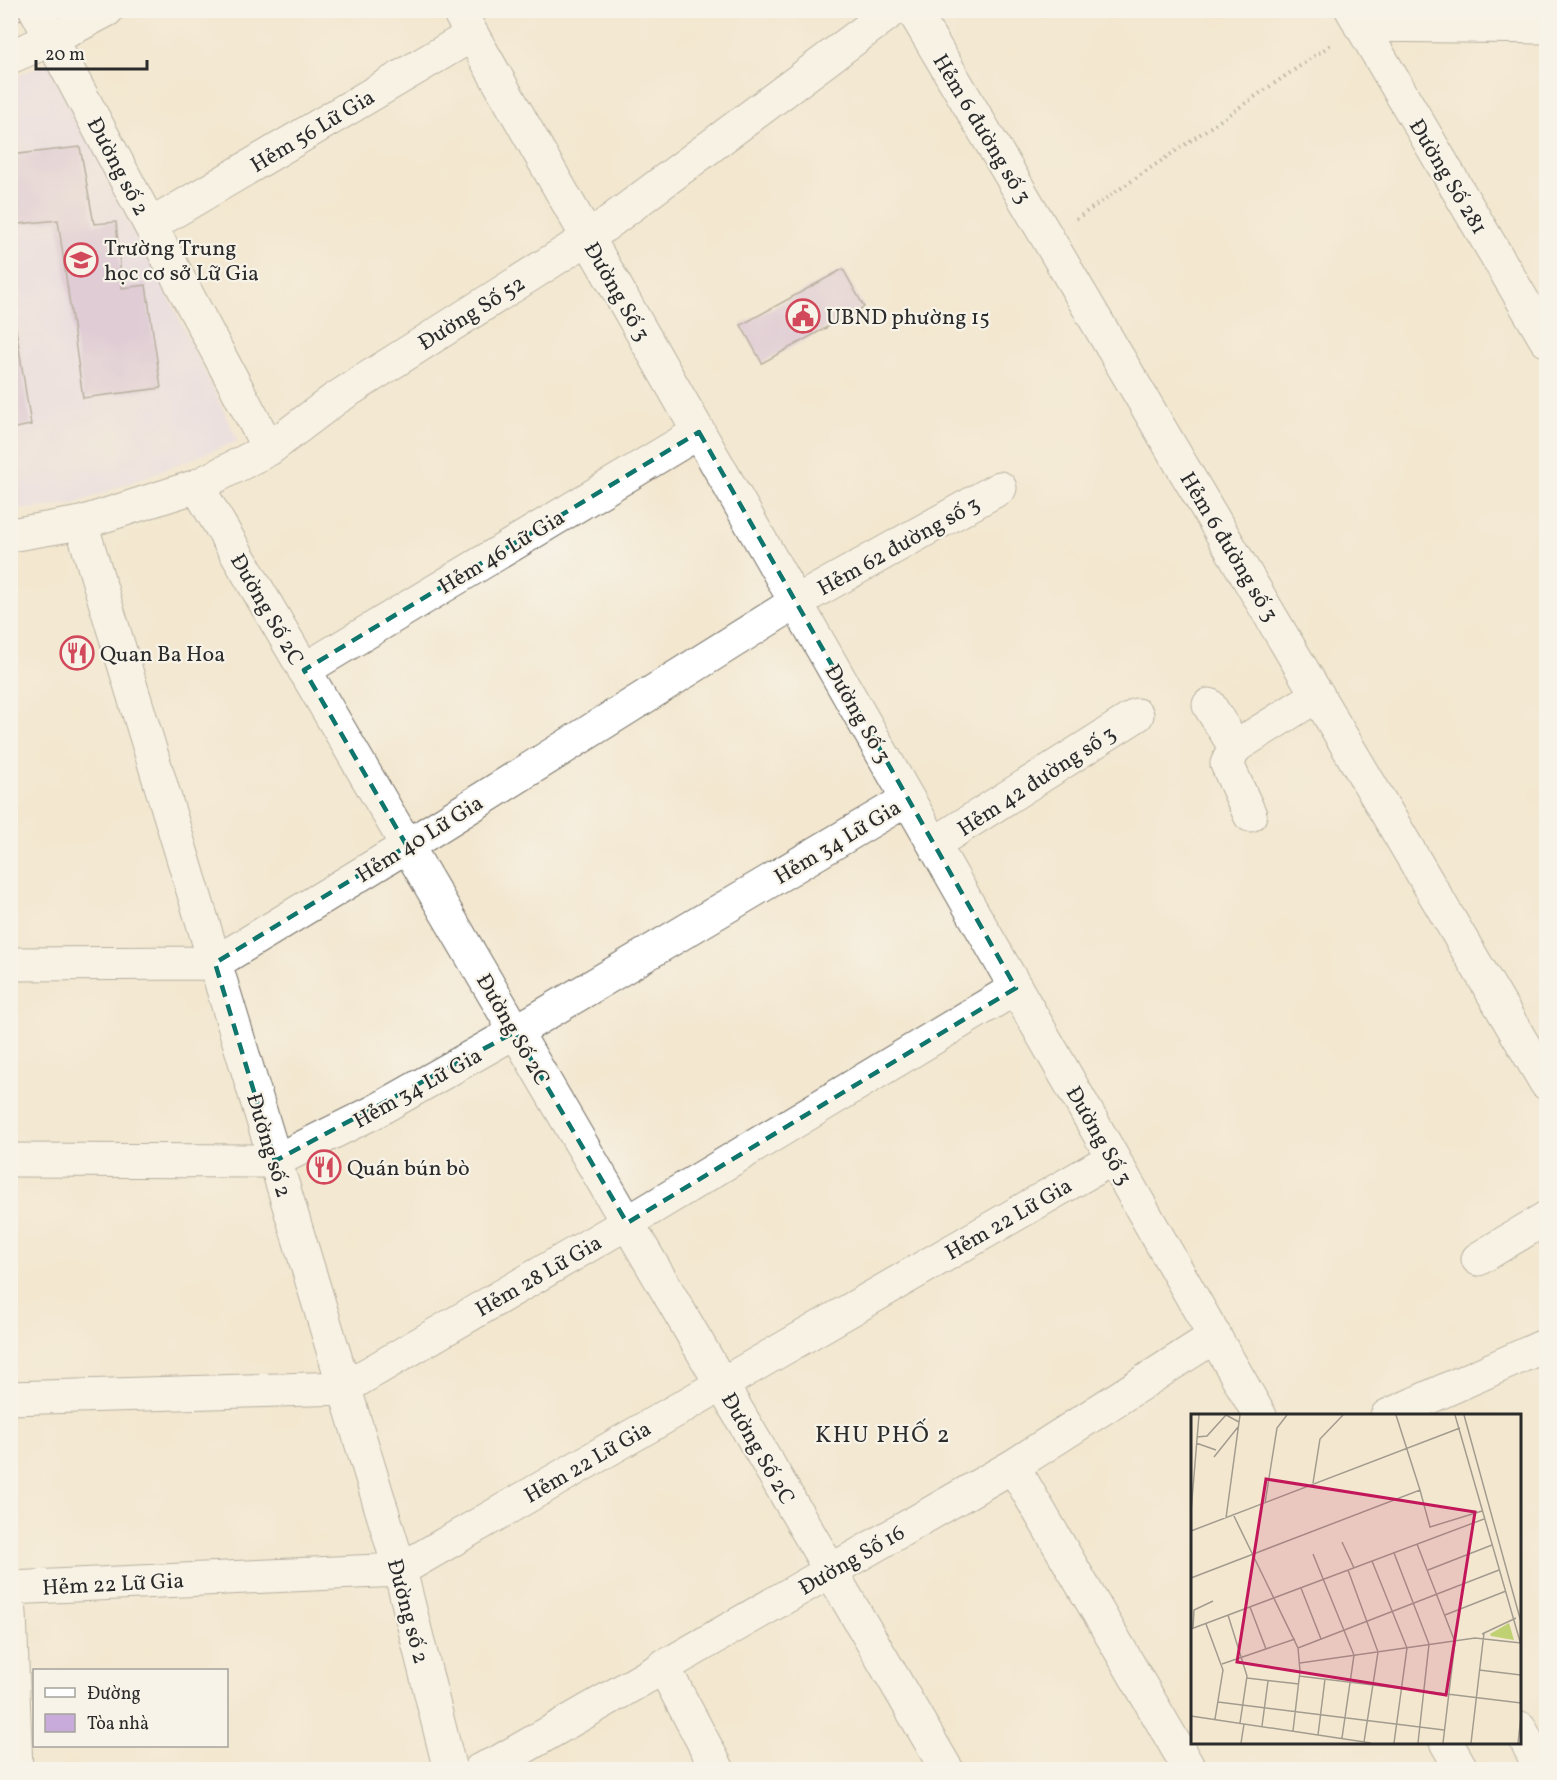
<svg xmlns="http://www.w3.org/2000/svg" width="1557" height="1780" font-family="Vollkorn,serif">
<rect width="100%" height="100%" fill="#f7f3e8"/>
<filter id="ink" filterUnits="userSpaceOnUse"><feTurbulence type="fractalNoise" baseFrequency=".0167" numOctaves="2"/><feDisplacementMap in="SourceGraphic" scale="12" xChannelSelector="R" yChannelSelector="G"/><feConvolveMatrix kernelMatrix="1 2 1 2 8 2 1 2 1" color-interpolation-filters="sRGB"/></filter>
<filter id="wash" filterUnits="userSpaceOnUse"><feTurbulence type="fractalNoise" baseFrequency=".008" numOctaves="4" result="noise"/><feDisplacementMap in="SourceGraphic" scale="24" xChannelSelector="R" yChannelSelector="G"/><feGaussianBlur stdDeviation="1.35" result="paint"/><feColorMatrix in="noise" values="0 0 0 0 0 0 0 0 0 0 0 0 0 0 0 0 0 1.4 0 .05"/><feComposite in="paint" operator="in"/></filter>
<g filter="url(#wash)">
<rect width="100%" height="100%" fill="#f3e7d0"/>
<path fill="#e2d4f3" d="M55,60l183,381 -164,63 -63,7 -1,-432z"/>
<g id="blocks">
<path fill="#c8aadb" d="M10,10h10l4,8 -14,6z
M80,147l14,77 22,-2 6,66 24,-3 15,103 -78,10 -25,-178 -48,5v-70z
M843,269l21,38 -102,56 -21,-38z
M10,291l21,134 -21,4z"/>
</g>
</g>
<g filter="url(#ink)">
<use href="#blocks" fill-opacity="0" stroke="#716d65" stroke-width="1.5"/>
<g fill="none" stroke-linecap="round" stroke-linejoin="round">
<g stroke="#716d65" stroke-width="35">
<path id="minor" d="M36,10l233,439
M458,10l802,1406
M913,10l633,1073
M1352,10l194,330
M1360,25l186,2
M10,57l42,-18 55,-29
M151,225l321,-190
M197,486l750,1284
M81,523l319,1047 50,200
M10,535l71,-12 116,-37 72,-37 66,-50 253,-161 305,-228
M304,670l395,-238
M1209,705l26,42 -8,17 23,51
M1235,747l83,-52
M934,844l203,-129
M10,964l205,-1 192,-117 389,-244 204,-114
M10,1160l265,1 99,-49 141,-80 393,-233
M1478,1259l68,-41
M10,1398l334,-10 283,-165 389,-235
M1387,1416l159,-71
M1013,1466l177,304
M10,1588l390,-18 713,-412
M10,1613l6,157
M663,1666l55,104
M1520,1728l21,42
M1446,1742l16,28
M480,1770l20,-9 513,-295 202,-130"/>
</g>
<path stroke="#716d65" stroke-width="4" stroke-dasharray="1.5 4.5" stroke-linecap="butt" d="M1076,219l256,-175"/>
<use href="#minor" stroke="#fff" stroke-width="33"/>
</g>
</g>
<path d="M0 0H1557V1780H0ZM699,432l317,556 -389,235 -112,-191 -240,129 -60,-198 192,-117 -103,-176z" fill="#f3e7d0" fill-opacity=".55" fill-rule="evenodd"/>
<path fill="none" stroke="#0f766e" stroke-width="4.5" stroke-dasharray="12 8" stroke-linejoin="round" d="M699,432l317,556 -389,235 -112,-191 -240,129 -60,-198 192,-117 -103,-176z"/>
<defs>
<g id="school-ring" transform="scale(1.725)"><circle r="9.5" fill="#f7f3e8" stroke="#d1495b" stroke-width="1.5"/><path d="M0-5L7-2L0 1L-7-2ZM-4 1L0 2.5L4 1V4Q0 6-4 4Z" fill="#d1495b"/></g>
<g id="civic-ring" transform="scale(1.725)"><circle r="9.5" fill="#f7f3e8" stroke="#d1495b" stroke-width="1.5"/><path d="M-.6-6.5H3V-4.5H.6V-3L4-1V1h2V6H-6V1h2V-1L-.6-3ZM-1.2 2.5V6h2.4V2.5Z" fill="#d1495b"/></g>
<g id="restaurant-ring" transform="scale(1.725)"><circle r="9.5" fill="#f7f3e8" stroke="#d1495b" stroke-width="1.5"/><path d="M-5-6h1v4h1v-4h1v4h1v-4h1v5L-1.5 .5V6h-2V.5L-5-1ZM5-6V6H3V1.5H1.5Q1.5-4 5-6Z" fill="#d1495b"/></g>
</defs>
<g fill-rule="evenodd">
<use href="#school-ring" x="81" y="260"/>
<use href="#civic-ring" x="803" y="316"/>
<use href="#restaurant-ring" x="77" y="653"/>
<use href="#restaurant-ring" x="324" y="1167"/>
</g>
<g text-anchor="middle" stroke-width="4.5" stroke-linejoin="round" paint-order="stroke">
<g font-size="22" fill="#2b2b2b" stroke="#f7f3e8">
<text transform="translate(983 128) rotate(59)" y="8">Hẻm 6 đường số 3</text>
<text transform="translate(312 130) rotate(-31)" y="8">Hẻm 56 Lữ Gia</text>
<text transform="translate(119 166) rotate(62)" y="8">Đường số 2</text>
<text transform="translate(1449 176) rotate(59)" y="8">Đường Số 281</text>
<text transform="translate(618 291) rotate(60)" y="8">Đường Số 3</text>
<text transform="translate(471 312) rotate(-32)" y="8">Đường Số 52</text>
<text transform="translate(898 545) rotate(-29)" y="8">Hẻm 62 đường số 3</text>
<text transform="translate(1230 546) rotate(59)" y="8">Hẻm 6 đường số 3</text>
<text transform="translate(501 551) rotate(-31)" y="8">Hẻm 46 Lữ Gia</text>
<text transform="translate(268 609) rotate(60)" y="8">Đường Số 2C</text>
<text transform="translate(859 713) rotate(60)" y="8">Đường Số 3</text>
<text transform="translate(1036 780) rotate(-33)" y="8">Hẻm 42 đường số 3</text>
<text transform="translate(419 838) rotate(-32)" y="8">Hẻm 40 Lữ Gia</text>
<text transform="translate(837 841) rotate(-31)" y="8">Hẻm 34 Lữ Gia</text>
<text transform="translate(514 1029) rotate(60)" y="8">Đường Số 2C</text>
<text transform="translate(417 1087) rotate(-29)" y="8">Hẻm 34 Lữ Gia</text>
<text transform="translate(1100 1135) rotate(60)" y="8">Đường Số 3</text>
<text transform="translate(270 1145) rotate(73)" y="8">Đường số 2</text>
<text transform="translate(1008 1218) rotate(-30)" y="8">Hẻm 22 Lữ Gia</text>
<text transform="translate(538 1275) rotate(-30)" y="8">Hẻm 28 Lữ Gia</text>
<text transform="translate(759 1448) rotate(60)" y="8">Đường Số 2C</text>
<text transform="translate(587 1461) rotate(-30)" y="8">Hẻm 22 Lữ Gia</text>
<text transform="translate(851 1559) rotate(-30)" y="8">Đường Số 16</text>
<text transform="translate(113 1583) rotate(-3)" y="8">Hẻm 22 Lữ Gia</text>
<text transform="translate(409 1611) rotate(75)" y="8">Đường số 2</text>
</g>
<g font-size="22" fill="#2b2b2b" stroke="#f7f3e8" text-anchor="start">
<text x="104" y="255">Trường Trung<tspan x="104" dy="25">học cơ sở Lữ Gia</tspan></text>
<text x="826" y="324">UBND phường 15</text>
<text x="100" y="661">Quan Ba Hoa</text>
<text x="347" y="1175">Quán bún bò</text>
</g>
<g font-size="24" letter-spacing="1.5" fill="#2b2b2b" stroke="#f7f3e8">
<text x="883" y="1442">KHU PHỐ 2</text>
</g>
</g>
<g transform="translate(1191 1414)">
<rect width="330" height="330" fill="#f3e7d0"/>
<path d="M318,209l5,17 -23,-4 -1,-2z" fill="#c0d174"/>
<path fill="none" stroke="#a39c8e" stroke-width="1.5" d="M205,1l24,75M264,1l66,230M273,1l57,207M6,23l10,-1 19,-21 13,7M5,29l20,7M23,43l24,-30M122,69l7,-44 23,-24M74,89l12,-75 10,-13M0,98l8,-97M42,100l65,134 2,23 -7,60M35,104l14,-103M0,117l269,-103M151,128l12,26M226,130l38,98 -12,101M203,139l35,91 -11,99M122,140l41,101 -12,83M181,147l35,87 -13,95M157,156l30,82 -14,90M237,156l64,-25M0,164l229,-88 10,37 52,-16M110,174l20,51M59,193l16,42M37,201l19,61 -7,47M254,201l61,-24M15,210l17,46 -8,49M0,215l293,-110M2,215l1,-19 19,-9M291,220l34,-16M107,234l201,-78M109,249l175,-25 46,5M31,250l73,-25M288,256l42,5M108,262l222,27M56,264l52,6M27,288l226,28M0,302l180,27M71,312l6,-45M127,321l7,-56M50,329l3,-19M280,329l13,-110M327,329l3,-27"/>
<path fill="#c2185b" fill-opacity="0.15" stroke="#c2185b" stroke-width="3" d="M75,65l209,33 -29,183 -209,-33z"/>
<rect width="330" height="330" fill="none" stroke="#2b2b2b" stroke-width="3"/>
</g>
<rect width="1557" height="1780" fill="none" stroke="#f7f3e8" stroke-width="36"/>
<rect x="33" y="1669" width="195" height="78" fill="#f7f3e8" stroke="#a5a39c" stroke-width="1.5"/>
<rect x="45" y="1688" width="30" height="9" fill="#ffffff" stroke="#a5a39c" stroke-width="1.5"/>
<text x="87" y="1699" font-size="18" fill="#2b2b2b">Đường</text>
<rect x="45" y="1714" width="30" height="18" fill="#c8aadb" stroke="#a5a39c" stroke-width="1.5"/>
<text x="87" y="1729" font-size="18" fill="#2b2b2b">Tòa nhà</text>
<path d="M36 60v9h111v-9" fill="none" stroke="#2b2b2b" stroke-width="3"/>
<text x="45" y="60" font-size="18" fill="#2b2b2b" stroke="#f7f3e8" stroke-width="4.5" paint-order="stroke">20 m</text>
</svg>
